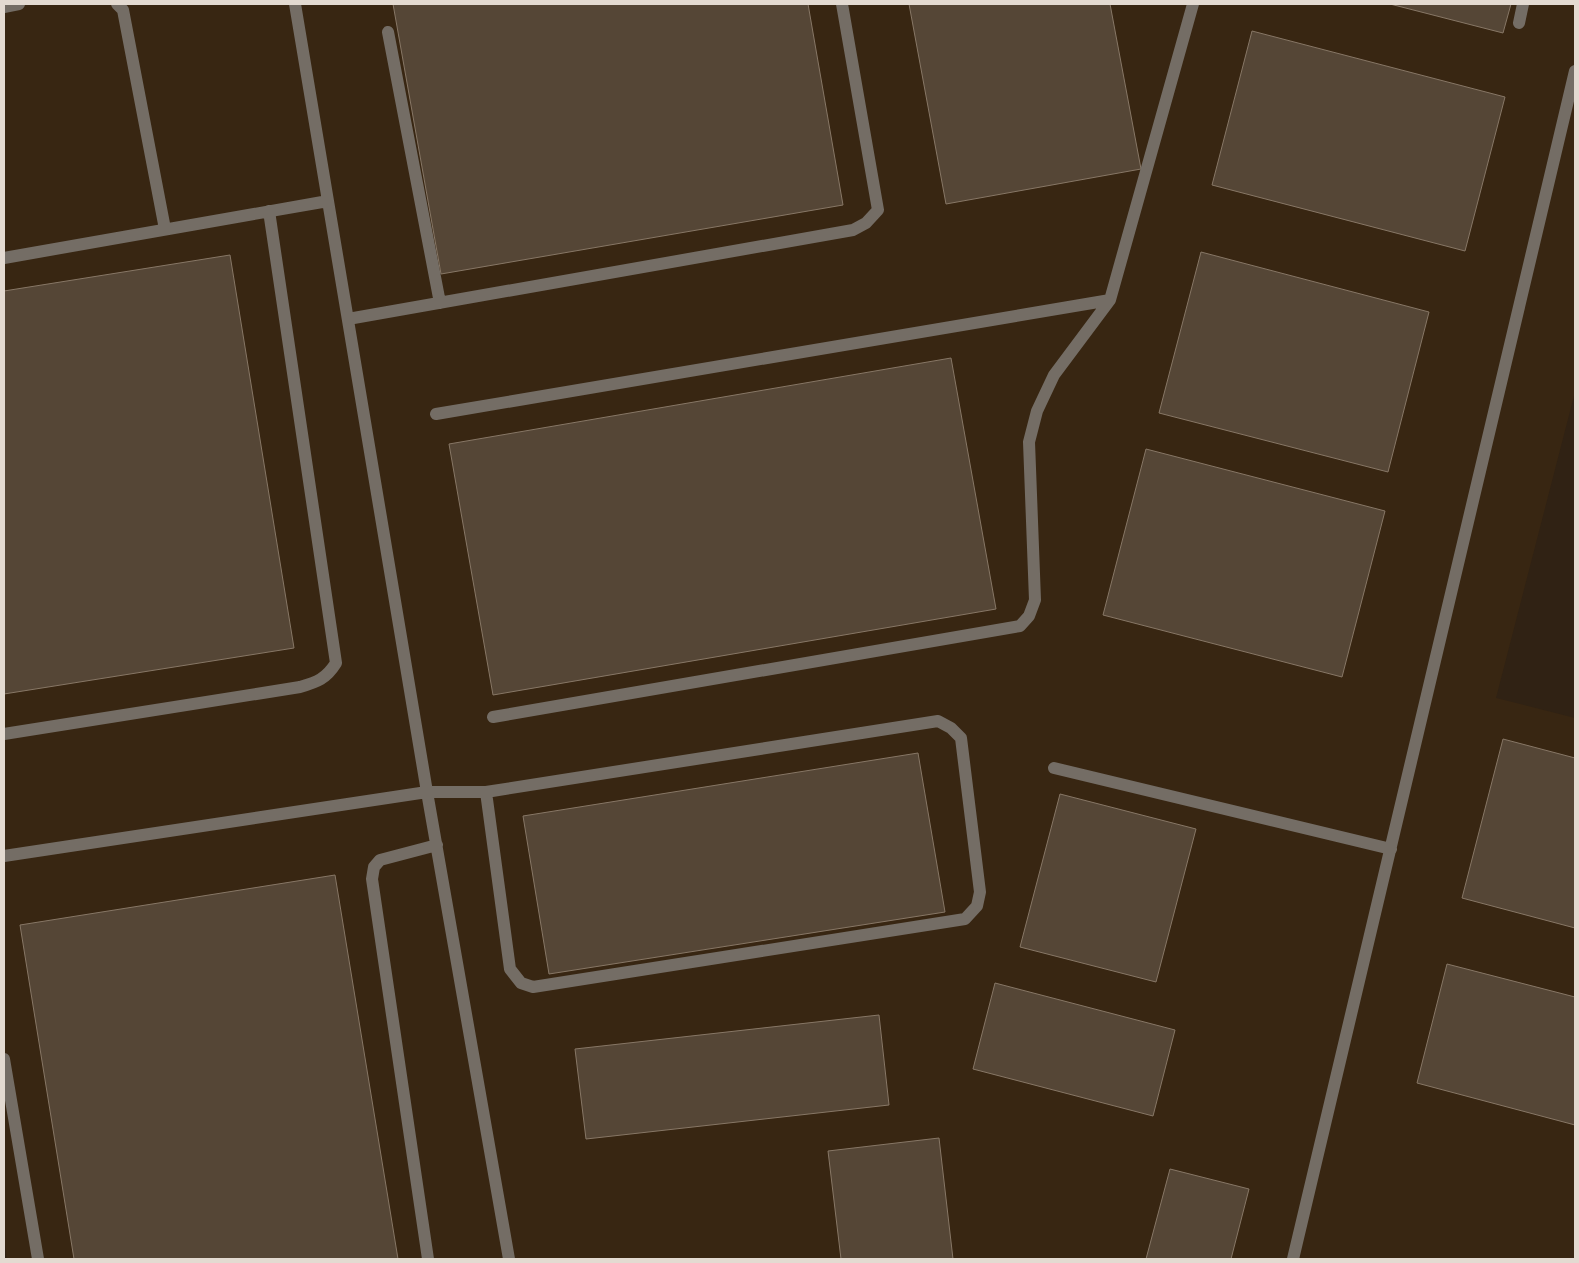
<svg xmlns="http://www.w3.org/2000/svg" width="1579" height="1263" font-family="'Source Sans 3',sans-serif">
<rect width="100%" height="100%" fill="#302214"/>
<path fill="#382612" d="M4,4h1571v388l-79,306 79,20v541h-1568l-3,-21z"/>
<path fill="#554636" stroke="#877766" d="M393,4h415l35,201 -402,69z
M909,4h201l31,165 -195,35z
M1390,4h121l-8,29z
M1252,31l253,66 -40,154 -253,-66z
M1201,252l228,60 -41,160 -229,-59z
M230,255l64,393 -290,46v-403z
M951,358l45,251 -503,86 -44,-251z
M1146,449l239,62 -43,166 -239,-62z
M1503,739l72,19v170l-113,-30z
M918,753l27,159 -396,62 -26,-158z
M1060,794l136,35 -40,153 -136,-35z
M335,875l63,384h-324l-54,-334z
M1447,964l128,33v128l-158,-42z
M995,983l180,47 -22,86 -180,-47z
M879,1015l10,90 -303,34 -11,-90z
M939,1138l14,121h-112l-13,-108z
M1170,1169l79,20 -18,70h-85z"/>
<g fill="none" stroke-linecap="round" stroke-linejoin="round">
<path stroke="#746d65" stroke-width="12" d="M117,4l6,6 42,219
M295,4l132,788 82,467
M4,7l15,-3
M1519,23l4,-19
M388,32l52,271
M4,258l324,-57
M348,319l505,-89 13,-7 12,-13 -36,-206
M436,414l674,-114
M493,717l527,-91 9,-10 6,-16 -6,-158 8,-31 17,-36 56,-75 83,-296
M4,734l296,-47c17,-5 26,-8 36,-24l-67,-452
M1054,768l337,81
M4,856l423,-64h59l452,-71 13,7 10,10 19,154 -3,14 -12,13 -432,68 -12,-4 -11,-14 -24,-177
M4,1059l34,200
M428,1259l-56,-380 2,-12 6,-7 57,-15
M1293,1259l282,-1188"/>
</g>
<rect width="1579" height="1263" fill="none" stroke="#e3dad1" stroke-width="10"/>
</svg>
